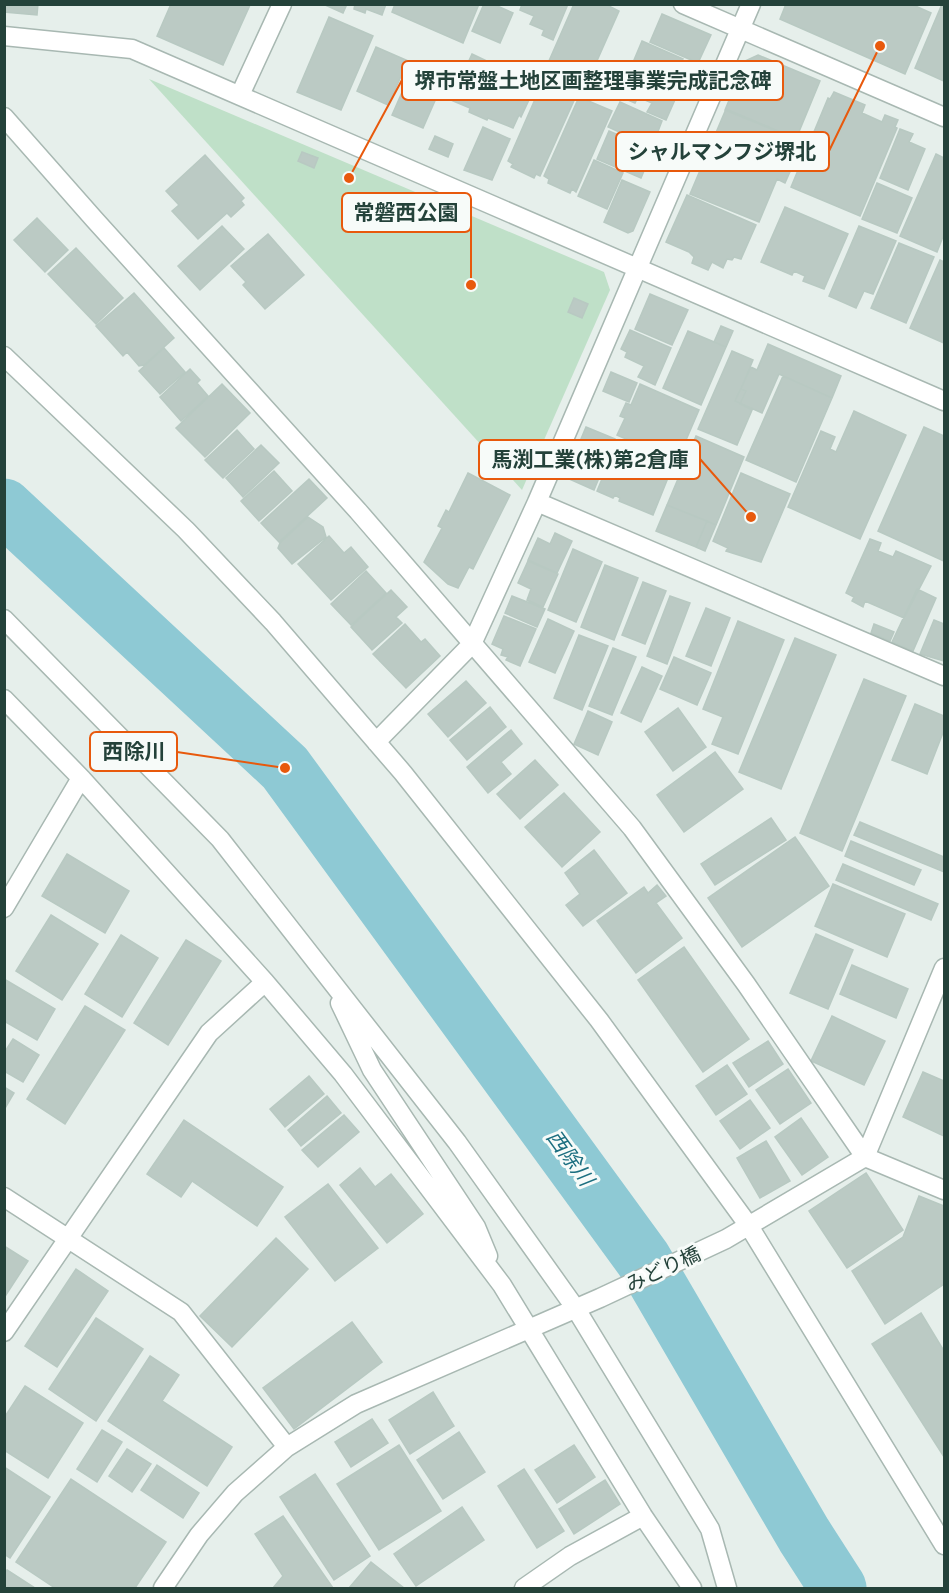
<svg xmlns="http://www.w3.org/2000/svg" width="949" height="1593" font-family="Karla,'Noto Sans JP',sans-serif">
<rect width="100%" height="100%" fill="#e6efeb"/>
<path fill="#bfe0c8" d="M149,79l455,193 6,18 -88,200z"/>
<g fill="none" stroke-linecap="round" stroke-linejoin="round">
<path stroke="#8ec9d4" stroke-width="57" d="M4,507l281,261 358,491 161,276 34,53"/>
</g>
<path fill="#bbcac4" stroke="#b8c9c2" stroke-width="1.5" d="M4,4h34l-1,11 -33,-3z
M171,4l79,1 -27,60 -66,-29z
M323,4h24l-4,9z
M386,4l-4,11 -16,-6 -1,4 -11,-4 1,-5z
M395,4h84l-16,39 -71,-31z
M484,4h9l20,9 -13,30 -28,-12z
M522,4h46l-15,36 -11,-5 2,-5 -14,-6 4,-8 -14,-6z
M574,4h31l14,7 -31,70 -40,-18z
M786,4h125l20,9 -26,61 -125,-55z
M942,4h2v77l-29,-13z
M662,14l49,21 -13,28 -48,-21z
M329,17l44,19 -32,74 -44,-18z
M642,41l41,18 -8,18 10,4 -4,9 -50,-23z
M376,47l32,14 -20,44 -31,-14z
M472,54l61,29 -1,3 3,1 -14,30 -2,-2 -6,13 -25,-10 -1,2 -18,-8 1,-4 -19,-8z
M758,55l62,26 -24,58 -71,-29 20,-49z
M414,65l31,13 -22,50 -31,-13z
M632,73l46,20 -12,27 -19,-8 5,-9 -14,-6 -3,6 -14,-6z
M543,81l33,15 -36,80 -4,-2 -2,4 -23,-11 2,-3 -5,-3z
M834,92l31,13 -3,8 20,9 3,-7 13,5 -3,7 2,1 -37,88 -69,-29 37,-89 2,1z
M579,97l33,14 -36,81 -4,-3 -2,4 -22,-10 1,-4 -5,-3z
M620,102l42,19 -10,26 -44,-20z
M726,109l69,29 -6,15 8,3 -12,27 -8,-4 -18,43 -69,-28z
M483,127l27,12 -18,41 -28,-10z
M900,129l13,5 -4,8 16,7 -17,41 -28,-12z
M609,131l44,19 -12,28 -44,-19z
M435,136l18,8 -5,13 -19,-8z
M302,152l16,6 -4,10 -16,-7z
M936,154l8,4v76l-7,18 -37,-16z
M205,155l39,43 -3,3 3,4 -13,12 -4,-4 -29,26 -26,-28 7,-6 -13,-14z
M594,160l29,13 -16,36 -29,-13z
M622,180l28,12 -17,39 -5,2 -24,-11z
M877,183l35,15 -15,35 -35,-14z
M687,195l69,30 -15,34 -7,-2 -2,3 -5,-1 -4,9 -11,-6 -4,8 -16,-7 2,-6 -5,-5 -23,-10z
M785,207l63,27 -24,55 -21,-8 2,-5 -11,-5 -2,4 -31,-13z
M37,218l31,32 -23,22 -31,-32z
M222,226l22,23 -44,41 -22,-24z
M859,226l37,15 -23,53 -9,-3 -8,17 -27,-12z
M268,234l36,41 -39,34 -22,-24 3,-3 -15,-16z
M899,243l35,14 -28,66 -35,-15z
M76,248l47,50 -27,26 -48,-50z
M940,260l4,2v81l-34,-15z
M134,293l40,45 -30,27 -5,1 -12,-14 -4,4 -27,-30z
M650,294l38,16 -16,35 -37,-16z
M574,298l14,6 -6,14 -14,-6z
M721,326l12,5 -7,16 -12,-5z
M630,330l41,18 -16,37 -17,-8 6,-11 -19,-9 2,-5 -6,-3z
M688,331l38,16 -25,58 -38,-17z
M768,344l73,32 -9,22 -53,-24 -17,39 -27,-12 16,-34 6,3z
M164,348l21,24 -25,22 -21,-23z
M732,351l21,9 -12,29 5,2 -6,13 12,6 -15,35 -39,-16z
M190,369l10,11 -3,3 11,13 -27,25 -21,-24z
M611,372l26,11 -8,19 -26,-11z
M783,376l49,22 -36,84 -50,-22z
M222,384l28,29 -45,44 -29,-29z
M640,384l59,26 -22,51 -60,-26 8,-17 -5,-2 6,-13 5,2z
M854,411l52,24 -46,104 -72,-32 33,-76 14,6 -5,12 6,3z
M586,427l29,12 -21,51 -29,-13z
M924,427l20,9v125l-66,-30z
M237,430l17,19 -31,29 -18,-18z
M696,436l48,21 -28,68 -49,-20z
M261,445l18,18 -36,34 -17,-19z
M627,449l45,19 -19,47 -34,-14 1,-3 -5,-3 -2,3 -16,-7 12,-29 11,5z
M274,471l18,20 -33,30 -18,-20z
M468,473l42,22 -37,74 -4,-2 -11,21 -10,-4 -24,-22 18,-34 -4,-2 8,-16 3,2z
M741,473l49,21 -29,68 -35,-11 2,-3 -15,-7z
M309,479l18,19 -48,44 -18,-19z
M667,505l40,16 -11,26 -40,-16z
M308,517l15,10 3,10 -34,27 -14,-16 2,-5z
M707,521l9,4 -11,26 -9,-4z
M555,533l17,8 -15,32 -29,-13 10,-22 12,6z
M329,536l15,17 7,-6 17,20 -37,33 -33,-36z
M870,539l11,4 -3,8 15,6 3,-6 35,15 -27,52 -39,-17 -2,6 -11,-6 2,-4 -8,-4z
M573,549l29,13 -26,60 -28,-12z
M528,561l30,13 -15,33 -16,-7 4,-11 -13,-6z
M605,565l33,13 -24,62 -33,-13z
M366,571l20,22 -35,32 -20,-21z
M643,582l23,9 -21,53 -23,-9z
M917,589l19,9 -23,53 -21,-9z
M391,590l16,17 -11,10 6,6 -30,27 -21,-23z
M512,596l33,13 -8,18 -32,-14z
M670,596l20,7 -23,61 -20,-8z
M706,608l24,10 -19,48 -25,-10z
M504,616l32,13 -16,37 -14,-6 2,-3 -7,-2 2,-6 -11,-5z
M548,619l26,12 -19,42 -26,-11z
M934,620l10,4v37l-24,-7z
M738,621l46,19 -46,114 -26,-10 11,-27 -20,-8z
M405,624l16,18 4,-3 15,17 -34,32 -33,-34z
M874,624l20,8 -4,9 -19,-8z
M579,635l29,11 -26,64 -28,-12z
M795,638l41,17 -55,134 -42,-17z
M613,648l23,9 -24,58 -23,-9z
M674,657l37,16 -14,32 -37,-16z
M642,667l20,9 -21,46 -20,-9z
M864,679l42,17 -64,155 -42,-18z
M466,681l20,22 -38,34 -20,-23z
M915,704l29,12v14l-17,44 -35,-14z
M490,707l16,20 -39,33 -17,-20z
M678,708l28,39 -33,24 -28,-39z
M588,711l24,11 -14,33 -24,-11z
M511,730l11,14 -21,18 10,12 -23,19 -21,-26z
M715,752l28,37 -59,43 -27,-37z
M535,760l23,25 -38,34 -23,-25z
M564,793l36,39 -38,35 -37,-40z
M771,818l15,22 -71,45 -14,-21z
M860,822l84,35v15l-90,-37z
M795,837l34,49 -87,61 -34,-49z
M851,841l70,29 -7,15 -69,-29z
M594,850l33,43 -44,33 -17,-21 14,-11 -15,-21z
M67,854l62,37 -24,42 -63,-37z
M843,864l95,40 -7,16 -95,-40z
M833,884l72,30 -18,43 -72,-31z
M657,885l9,11 -10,7 26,35 -46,35 -39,-52 47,-34 4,6z
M51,915l47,29 -36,56 -46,-29z
M816,934l37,16 -25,59 -38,-16z
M121,935l37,23 -36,59 -37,-23z
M186,940l35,21 -53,84 -34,-22z
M684,947l65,92 -46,33 -65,-92z
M852,965l56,24 -12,29 -56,-24z
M4,979l51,30 -18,31 -33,-19z
M85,1006l40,24 -60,94 -38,-25z
M832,1016l53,25 -21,44 -53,-24z
M13,1039l26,16 -16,27 -19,-11v-18z
M768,1041l15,23 -34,23 -16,-24z
M727,1065l20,29 -31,21 -20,-29z
M788,1069l23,34 -31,21 -24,-34z
M923,1072l21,9v55l-41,-19z
M309,1076l15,18 -39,33 -15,-18z
M4,1087l10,6 -10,17z
M327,1096l14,17 -40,33 -13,-16z
M750,1100l20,28 -30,21 -20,-28z
M344,1115l15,17 -41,35 -16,-17z
M801,1118l27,39 -26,18 -27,-38z
M184,1120l99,67 -26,39 -65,-45 -11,16 -34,-23z
M766,1141l24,40 -30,17 -23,-40z
M360,1168l15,19 16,-13 32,40 -36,29 -47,-58z
M866,1173l37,57 -56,38 -38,-57z
M328,1184l50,64 -43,33 -50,-64z
M919,1196l25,10v78l-59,40 -33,-53 51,-34z
M276,1238l32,31 -76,78 -32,-31z
M4,1246l24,15 -24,37z
M76,1269l32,22 -51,76 -32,-21z
M921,1313l23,38v106l-72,-113z
M96,1318l47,31 -47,72 -47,-32z
M352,1322l30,40 -88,67 -31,-41z
M150,1356l29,19 -17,26 70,46 -25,39 -99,-65z
M25,1386l58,37 -35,55 -44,-28v-32z
M433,1392l21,34 -44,28 -21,-34z
M372,1419l16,24 -37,24 -16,-25z
M102,1430l20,12 -25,40 -20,-13z
M459,1432l26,40 -42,27 -26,-39z
M399,1445l42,66 -62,39 -42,-66z
M574,1445l21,32 -38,26 -22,-33z
M127,1449l24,15 -19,28 -23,-16z
M157,1465l42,28 -16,25 -42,-28z
M4,1467l46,30 -40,61 -6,-4z
M524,1469l40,62 -27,17 -39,-62z
M315,1474l55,82 -36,24 -54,-83z
M71,1479l95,63 -31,46h-80l-39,-26z
M605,1480l15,24 -46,30 -15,-25z
M462,1507l22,33 -68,46 -22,-32z
M283,1516l50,72h-60l10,-12 -28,-42z
M371,1562l33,26h-55z
M7,1570l28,18h-31v-14z"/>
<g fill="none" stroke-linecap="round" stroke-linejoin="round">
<g stroke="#a8b8b2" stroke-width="21">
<path id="minor" d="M683,4l261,113
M4,36l128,13 812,352
M240,95l42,-91
M4,117l90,102 264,292 274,317 114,156 119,173 79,33
M4,356l182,174 87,92 130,151 196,247 150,206 195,319
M537,502l407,174
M4,619l216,220 237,303 119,167 134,220 17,59
M4,699l77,79 184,204 78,92 159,211 141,231 49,72
M376,742l96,-98 65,-142 214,-498
M4,908l77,-130
M340,1003l32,67 104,157 12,29
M4,1197l177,115 106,135
M4,1332l205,-299 56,-51
M163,1588l36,-53 36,-42 52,-46 69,-43 244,-106 126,-59 139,-82 79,-189
M524,1588l46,-32 73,-40"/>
</g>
<use href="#minor" stroke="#fff" stroke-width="18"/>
</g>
<g text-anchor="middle" stroke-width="6" stroke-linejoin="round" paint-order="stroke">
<g font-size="20" fill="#24423a" stroke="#f7fbf9">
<text transform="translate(663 1269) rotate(-25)" y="7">みどり橋</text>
</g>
<g font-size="21" font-style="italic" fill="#1c6f80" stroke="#f7fbf9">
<text transform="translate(570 1158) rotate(54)" y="7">西除川</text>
</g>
</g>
<path fill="none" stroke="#e8590c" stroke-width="2" d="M349 178L402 80M880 46L829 151M471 285L471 213M751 517L700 459M285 768L177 752"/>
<g fill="#e8590c" stroke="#f7fbf9" stroke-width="2">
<circle cx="349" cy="178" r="6"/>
<circle cx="880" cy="46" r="6"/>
<circle cx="471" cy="285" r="6"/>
<circle cx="751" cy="517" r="6"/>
<circle cx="285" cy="768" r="6"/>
</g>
<g fill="#f7fbf9" stroke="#e8590c" stroke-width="2">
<rect x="402" y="61" width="381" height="39" rx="6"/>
<rect x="616" y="132" width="213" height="39" rx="6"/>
<rect x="342" y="193" width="129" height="39" rx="6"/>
<rect x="479" y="440" width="221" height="39" rx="6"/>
<rect x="90" y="732" width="87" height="39" rx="6"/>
</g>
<g font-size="21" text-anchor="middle" font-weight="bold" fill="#24423a">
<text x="593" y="88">堺市常盤土地区画整理事業完成記念碑</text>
<text x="722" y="159">シャルマンフジ堺北</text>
<text x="406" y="220">常磐西公園</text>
<text x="590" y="467">馬渕工業(株)第2倉庫</text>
<text x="134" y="759">西除川</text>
</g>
<rect width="949" height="1593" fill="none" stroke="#24423a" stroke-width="12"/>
</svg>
